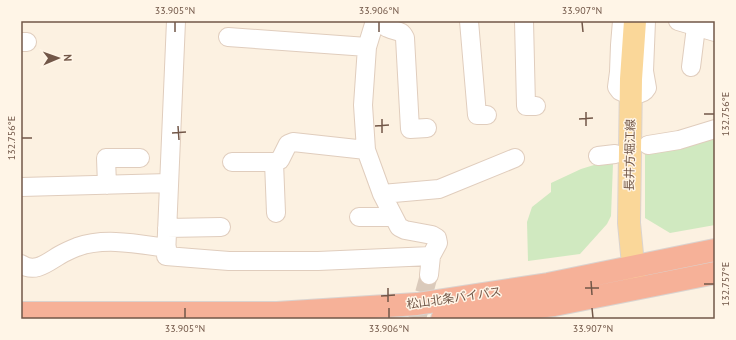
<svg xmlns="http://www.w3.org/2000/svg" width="736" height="340" font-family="'PT Sans','Noto Sans JP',sans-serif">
<rect width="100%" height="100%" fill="#fcf1e1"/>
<path fill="#d0e9c0" d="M715,133c0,7 -2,35 0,39v53l-45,8 -25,-15v-66z
M613,164l-2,52 -4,8 -27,30 -52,7 -1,-39 5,-15 19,-15v-9l30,-14 13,-4z"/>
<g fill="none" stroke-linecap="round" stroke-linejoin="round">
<path stroke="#dacabb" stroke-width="18" stroke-dasharray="18 9" stroke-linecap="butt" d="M417,319l12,-44"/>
<g stroke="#e0cdbd" stroke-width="20">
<path id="minor" d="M176,21l-10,235 63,5h89l113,-5
M375,21l-8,26 -4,58 3,45 16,44 17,33 6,3 27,5 5,3 1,5 -7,13 -2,19
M380,21c3,3 5,6 8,7 8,4 13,1 17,10l5,91 17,-1
M469,21l8,94h10
M524,21l2,85h10
M622,21l-2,24 -1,27 -2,15 3,4c8,4 22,6 27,-3l-3,-17 2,-50
M678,21l37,11
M228,37l139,10
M21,42h6
M691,67l5,-40
M648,145l31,-5 36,-11
M598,156l17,-2
M232,162h42l6,-2 8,-16 5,-2 73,8
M274,162l2,51
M107,185l-1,-27h34
M21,187l148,-4
M382,194l57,-5 76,-31
M359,217h34
M167,228l54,-1
M21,264c14,10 27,-2 39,-9 5,-3 12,-6 17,-8 28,-10 61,-3 90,1"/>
</g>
<g stroke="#dad3cf" stroke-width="24">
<path id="major" d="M635,21l-4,58 -2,144 6,62"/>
</g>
<g stroke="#dad3cf" stroke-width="24">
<path id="highway" d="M21,313h256l140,-9 131,-20 167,-34
M442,319l112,-14 161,-32"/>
</g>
<use href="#minor" stroke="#fff" stroke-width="18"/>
<use href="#major" stroke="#fad799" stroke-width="22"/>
<use href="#highway" stroke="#f6b198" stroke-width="22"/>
</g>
<path fill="none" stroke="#725748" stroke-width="1.5" d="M175,22v10M379,22v10M582,22l1,10M586,112v14M704,114h10M382,119v14M579,119l14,-1M178,126l1,14M375,126l14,-1M172,133l14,-1M22,138h10M591,281l1,14M704,284h10M388,288v14M585,288h14M381,296l14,-1M185,308v10M389,308v10M592,308l1,10"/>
<g text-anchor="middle" stroke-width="3" stroke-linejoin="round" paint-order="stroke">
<g font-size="12" fill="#725748" stroke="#fff5e7">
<text transform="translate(630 155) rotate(-89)" y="4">長井方堀江線</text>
<text transform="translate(454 298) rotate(-8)" y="4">松山北条バイパス</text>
</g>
</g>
<rect width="736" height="340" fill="none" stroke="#fff5e7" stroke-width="44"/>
<g transform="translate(58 58) rotate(88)" stroke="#fff5e7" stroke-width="3" paint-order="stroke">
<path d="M0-3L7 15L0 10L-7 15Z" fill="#725748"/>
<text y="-6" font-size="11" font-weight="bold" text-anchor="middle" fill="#725748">N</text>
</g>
<rect x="22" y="22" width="692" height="296" fill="none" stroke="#725748" stroke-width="1.5"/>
<g font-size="10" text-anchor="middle" fill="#725748">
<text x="175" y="14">33.905°N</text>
<text x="379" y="14">33.906°N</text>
<text x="582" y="14">33.907°N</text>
<text transform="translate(725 114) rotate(-90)" y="4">132.756°E</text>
<text transform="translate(11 138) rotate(-90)" y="4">132.756°E</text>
<text transform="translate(725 284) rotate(-90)" y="4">132.757°E</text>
<text x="185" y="332">33.905°N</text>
<text x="389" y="332">33.906°N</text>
<text x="593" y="332">33.907°N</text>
</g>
</svg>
